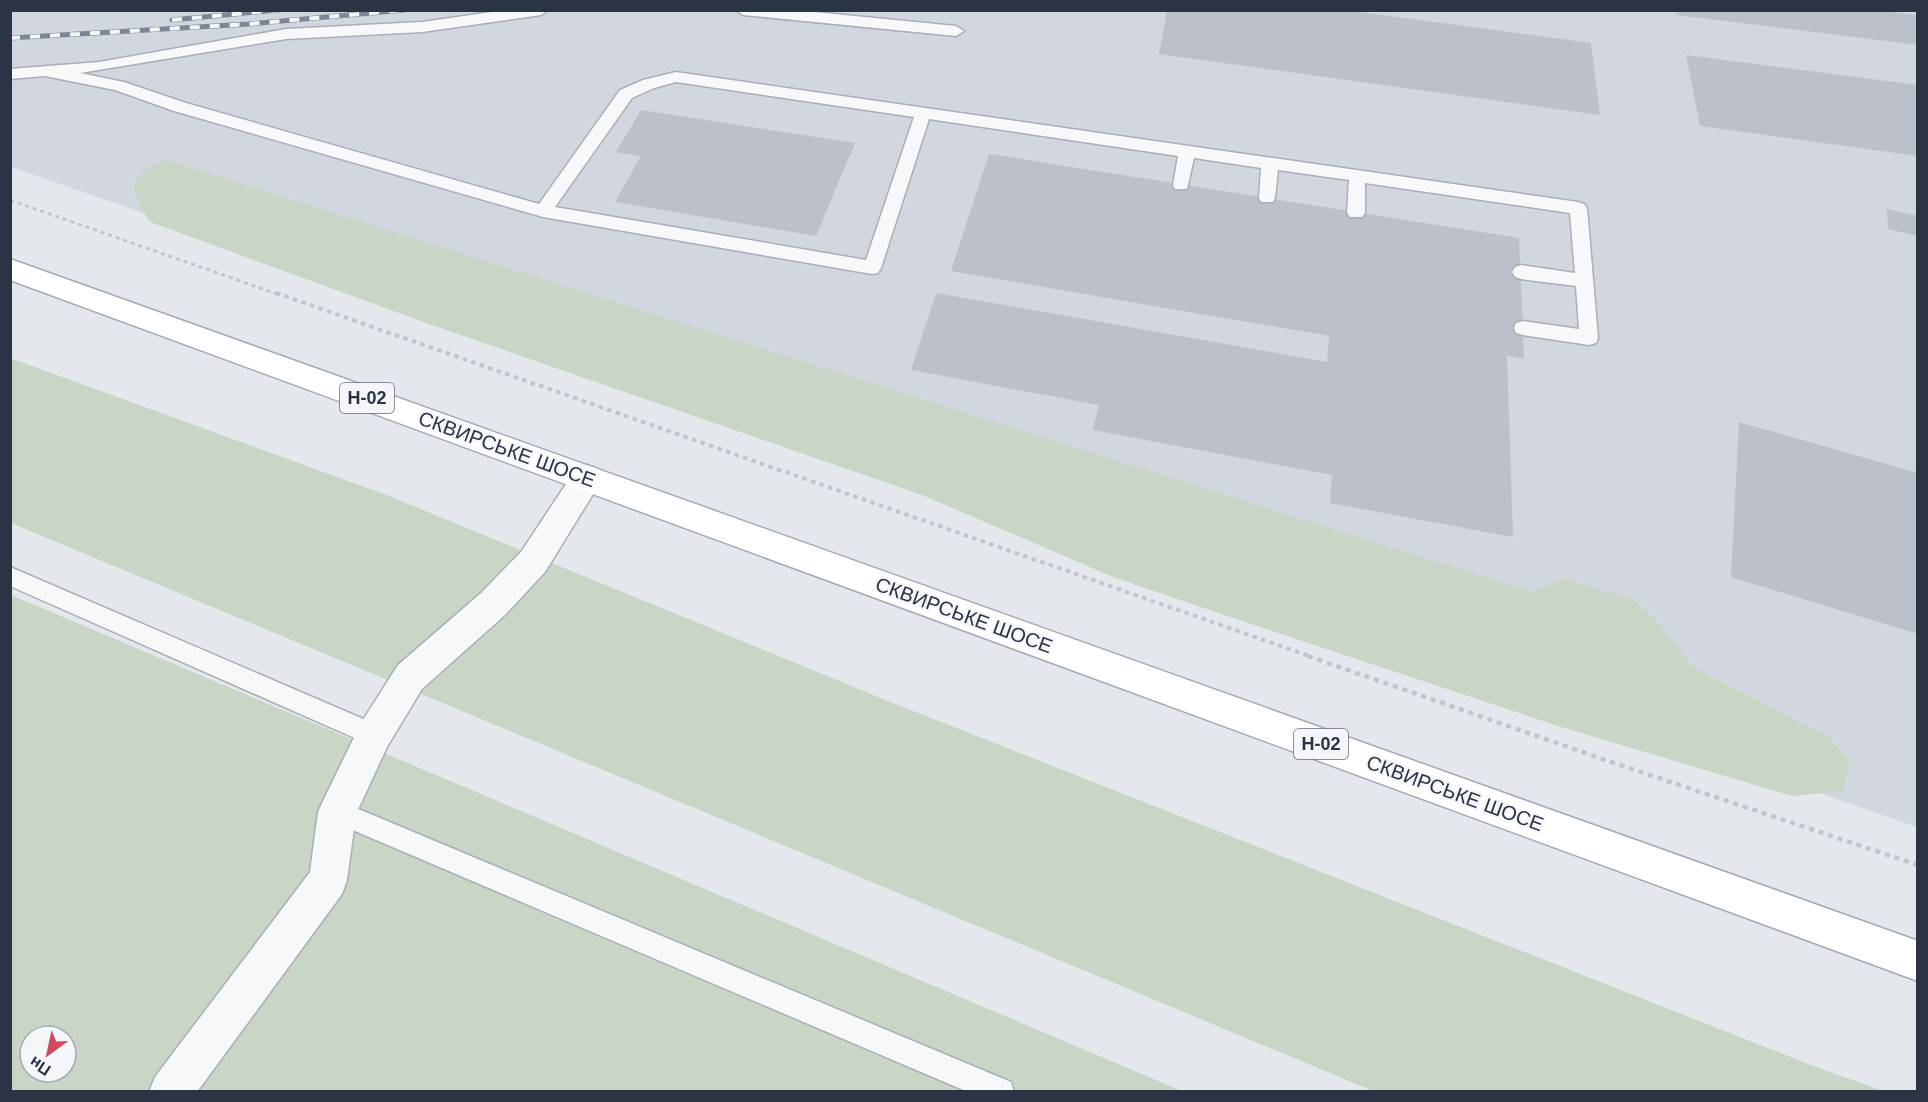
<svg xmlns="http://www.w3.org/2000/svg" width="1928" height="1102" font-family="Arial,sans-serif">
<rect width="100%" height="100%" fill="#e4e7ec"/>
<path fill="#d2d6de" d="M11,11h1906v816l-1906,-660z"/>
<path fill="#c9d6c5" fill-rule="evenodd" d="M166,160l1366,432 32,-13 70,21 26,25 33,42 134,69 22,24 -6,31 -51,5 -231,-69 -319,-106 -129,-44 -191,-82 -493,-171 -279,-102c-23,-35 -24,-44 16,-62z
M10,358l379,138 499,205 928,366 68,24h-511l-1362,-568z
M11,595l1171,496h-1171zM30,1036h36v36h-36z"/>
<path fill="#bbc0ca" d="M1167,10h177l247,33 9,72 -441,-61z
M1676,10h201l41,5v30l-241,-30z
M1686,55l232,30v71l-218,-30z
M641,110l214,33 -39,93 -201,-34 26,-46 -25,-4z
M989,154l530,84 5,121 -17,-3 6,181 -183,-34 2,-28 -239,-45 6,-25 -188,-35 25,-77 391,69 2,-26 -378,-65z
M1887,209l31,7v20l-30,-7z
M1739,422l179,51v161l-187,-57z"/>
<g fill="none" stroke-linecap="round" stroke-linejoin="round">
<g stroke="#a9aeb7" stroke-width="3">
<path id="lane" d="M506,10h42l-7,5 -119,17 -136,7 -206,34 44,9 62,21 353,101 81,-114 23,-10 33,-8 902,130 6,2 3,4 11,130 -2,5 -7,2 -66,-10 -7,-2 -2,-5 2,-5 7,-2 56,8 -3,-43 -55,-7 -6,-2 -3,-5 3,-5 6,-2 54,8 -5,-60 -205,-30v30l-3,4h-12l-3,-4 2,-33 -71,-10 -3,28 -2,4h-12l-2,-4 2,-30 -67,-10 -7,31h-12l-2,-4 5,-29 -249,-37 -48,149 -3,5 -6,1 -329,-57 -369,-106 -59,-21 -70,-14 -35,3v-10l89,-7 187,-33 136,-7zM676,82l238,35 -48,143 -311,-53 77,-109 22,-10z
M736,10h58l162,16 8,5 -8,5 -213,-21z
M10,567l372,160 4,8 -4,8 -8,3 -8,-3 -356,-157z
M337,800l674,282 3,10h-46l-639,-272 -4,-8 4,-8z"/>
</g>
<g stroke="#a9aeb7" stroke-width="3">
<path id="street" d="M587,465l11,4 5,9 -58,94 -40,43 -83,74 -35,58 -31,67 -9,66 -5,14 -145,198h-48l6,-15 155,-205 8,-60 6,-13 37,-76 37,-58 83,-72 40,-41 55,-83z"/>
</g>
<g stroke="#a3abb8" stroke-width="3">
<path id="primary" d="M10,259l1908,682v40l-1908,-701z"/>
</g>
<path stroke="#c2c5cb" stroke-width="3" stroke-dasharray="4 4" stroke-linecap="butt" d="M10,200l270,95"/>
<path stroke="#c2c5cb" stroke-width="4" stroke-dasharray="4.5 4.5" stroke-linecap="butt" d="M276,293l1036,364"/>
<path stroke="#c2c5cb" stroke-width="4.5" stroke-dasharray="5 5" stroke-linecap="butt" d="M1308,656l306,107 304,102"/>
<use href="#lane" fill="#f7f8fa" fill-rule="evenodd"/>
<use href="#street" fill="#f7f8fa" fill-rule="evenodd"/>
<use href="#primary" fill="#fff" fill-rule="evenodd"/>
<g stroke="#7d8696" stroke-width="5">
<path id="rail" d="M172,20l106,-10
M10,38l239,-14 155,-14"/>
</g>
<use href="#rail" stroke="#f4f6f9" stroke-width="4" stroke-dasharray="10" stroke-linecap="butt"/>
</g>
<g text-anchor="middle" stroke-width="4.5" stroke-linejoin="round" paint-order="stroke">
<g fill="#f4f6f9" stroke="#676e7b" stroke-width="1.5">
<rect x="340" y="383" width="54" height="30" rx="4.5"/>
<rect x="1294" y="729" width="54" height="30" rx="4.5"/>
</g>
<g font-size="18" font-weight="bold" fill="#2b3445">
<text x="367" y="404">Н-02</text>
<text x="1321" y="750">Н-02</text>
</g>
<g font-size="20" fill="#2b3445" stroke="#f4f6f9">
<text transform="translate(507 449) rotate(20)" y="7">СКВИРСЬКЕ ШОСЕ</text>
<text transform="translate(964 615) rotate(20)" y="7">СКВИРСЬКЕ ШОСЕ</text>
<text transform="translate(1455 793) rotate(20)" y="7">СКВИРСЬКЕ ШОСЕ</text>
</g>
</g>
<rect width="1928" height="1102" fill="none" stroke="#2b3445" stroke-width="24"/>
<g transform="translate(48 1054) rotate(213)"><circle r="28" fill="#f4f6f9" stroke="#a4a8b1" stroke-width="1.5"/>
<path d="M0-4.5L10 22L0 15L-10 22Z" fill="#d1495b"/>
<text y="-9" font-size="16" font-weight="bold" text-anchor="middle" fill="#2b3445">Пн</text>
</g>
</svg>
